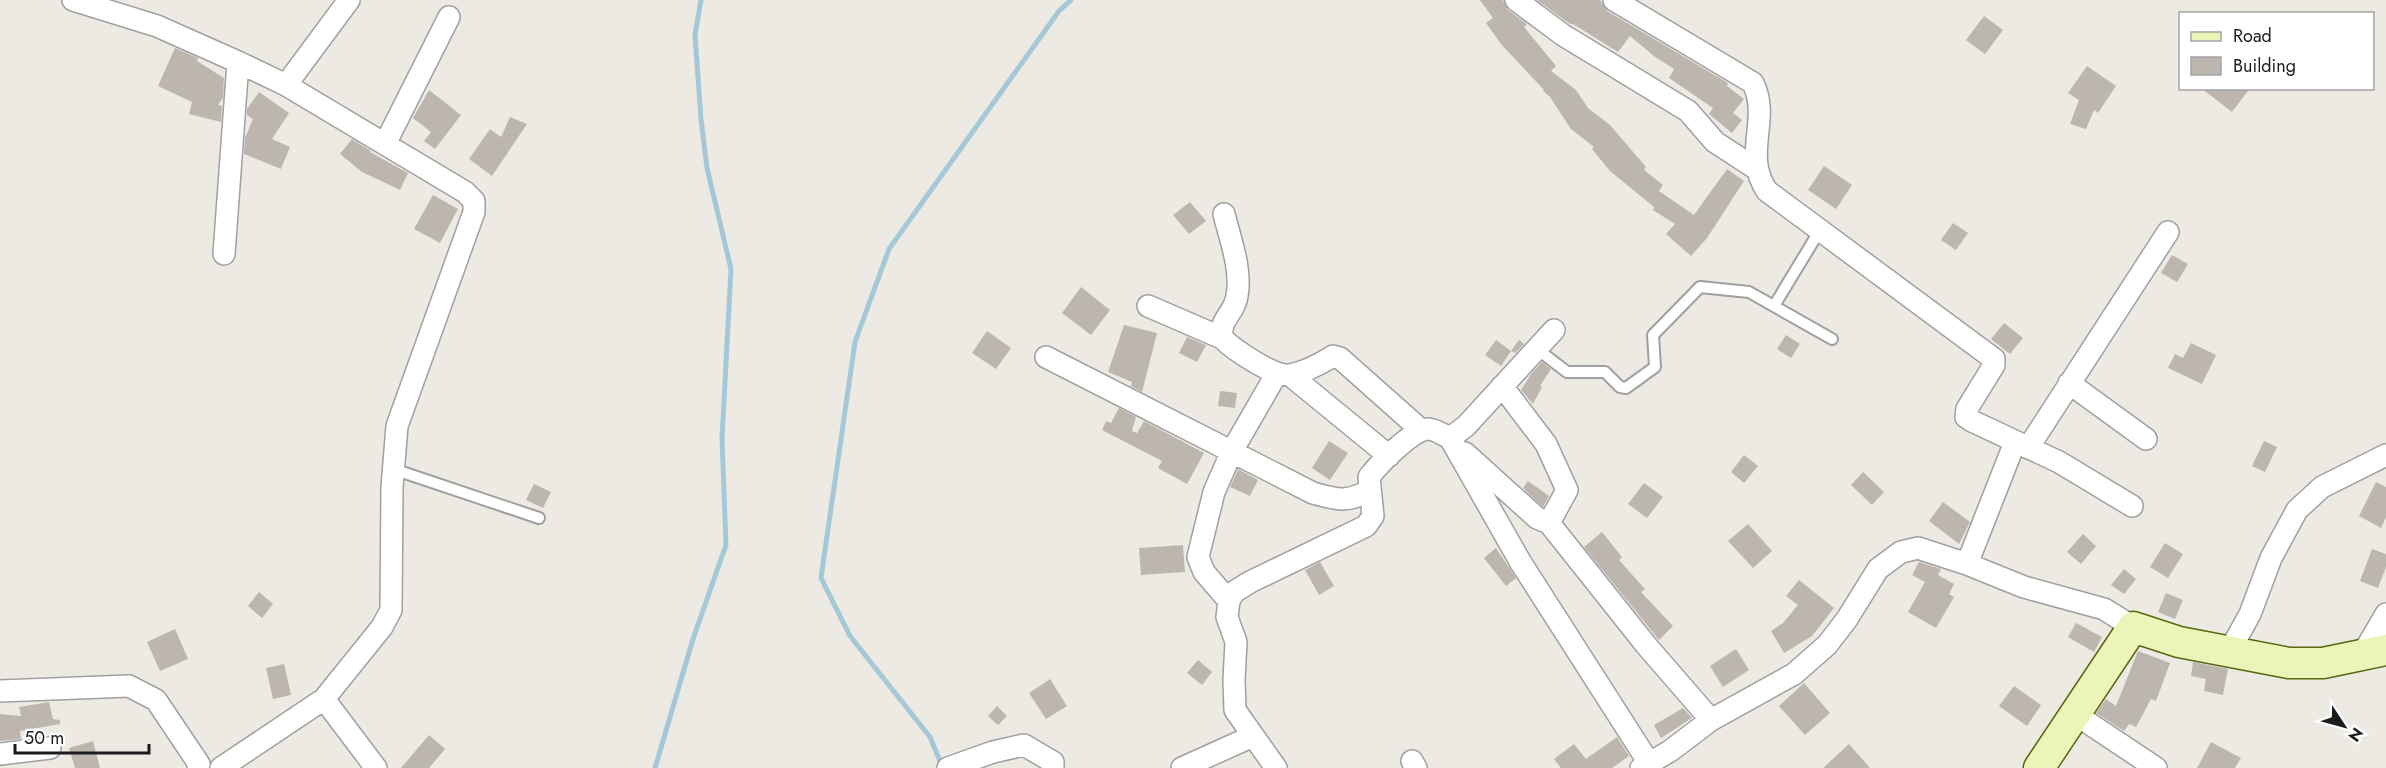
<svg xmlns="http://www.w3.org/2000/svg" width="2386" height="768" font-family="Jost,sans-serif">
<rect width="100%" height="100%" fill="#eceae2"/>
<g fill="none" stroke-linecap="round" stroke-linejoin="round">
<path stroke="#a5c8d7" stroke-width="5" d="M942,766l-12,-29 -80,-101 -29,-58 34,-236 34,-93 170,-238 12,-11
M655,768l38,-129 33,-94 -4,-107 9,-169 -24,-101 -6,-49 -6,-84 6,-35"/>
</g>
<path fill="#bcb6af" d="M1480,0h23l5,10 19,14 -3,3 32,39 -5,5 25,19 12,18 22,17 36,42 -2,3 19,15 -4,6 35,24 33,-46 17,12 -37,57 -16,18 -25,-22 9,-10 -22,-14 1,-3 -44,-36 -18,-22 2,-2 -23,-18 -21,-32 -7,-6 1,-1 -43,-46 -15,-21 7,-5z
M1537,0h63l7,11 121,72 -1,3 17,13 -11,14 9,7 -10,13 -23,-19 4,-6 -44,-30 5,-9 -20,-13 -24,-20 -12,16 -45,-28h-3z
M1984,16l19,14 -18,24 -19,-14z
M175,48l23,10 -1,3 27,17 -1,20 -5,7 4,1 -1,16 -32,-8 3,-12 -34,-16z
M2087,66l29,20 -18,27 -4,-3 -8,19 -16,-5 9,-24 -11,-7z
M2201,88h49l-18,24z
M429,90l32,25 -26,34 -11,-8 7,-9 -18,-14z
M259,92l30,21 -17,26 18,8 -9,22 -37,-15 1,-16 8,-19 -6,-4v-6z
M510,117l17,7 -35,52 -23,-17 21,-30 11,8z
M352,139l19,12 -1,1 38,21 -8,17 -38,-18 -22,-18z
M1824,166l28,19 -16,24 -28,-19z
M433,195l25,14 -18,34 -26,-14z
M1190,202l16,19 -17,13 -16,-19z
M1953,223l15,10 -12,17 -15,-10z
M2172,255l16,9 -11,18 -16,-9z
M1081,287l29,23 -19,25 -29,-22z
M2004,323l19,15 -13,16 -19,-15z
M1124,325l33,8 -15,59 -11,-6 1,-4 -24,-10z
M987,331l24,17 -15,21 -24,-16z
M1786,335l14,9 -9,14 -14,-9z
M1187,337l19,8 -9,17 -18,-9z
M1496,340l15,11 -10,15 -16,-11z
M1519,340l5,4 -9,9 -4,-2z
M2191,343l25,12 -14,29 -34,-16 7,-14 8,4z
M1542,362l9,7 -11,17 2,1 -9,17 -12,-14 10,-16z
M1220,391l17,2 -2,15 -17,-2z
M1119,408l17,9 -4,14 5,2 7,-12 60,32 -17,31 -29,-16 4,-7 -60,-31 4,-9 5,2z
M1329,441l19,12 -18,27 -18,-12z
M2264,441l13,6 -12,25 -13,-6z
M1744,455l14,11 -14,17 -13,-11z
M1238,469l20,11 -8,16 -20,-9z
M1863,472l21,20 -12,13 -21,-20z
M1528,481l21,15 -6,11 -20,-19z
M2376,482l10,5v30l-5,11 -22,-12z
M1644,483l19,14 -16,21 -19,-14z
M534,484l17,8 -8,16 -17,-8z
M1943,502l27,20 -11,22 -30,-23z
M1748,524l24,27 -19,17 -25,-27z
M1602,532l20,25 -3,3 26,29 -4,3 32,34 -14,14 -75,-93z
M2083,534l13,12 -15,18 -14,-12z
M2165,543l18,11 -15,24 -18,-11z
M1183,545l2,27 -44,3 -2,-27z
M1496,548l20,30 -10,8 -22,-28z
M2372,549l14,5v13l-8,21 -18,-7z
M1320,562l14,24 -15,9 -14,-25z
M1919,562l22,7 -3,6 16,9 -5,10 5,3 -18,31 -28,-16 17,-30 -13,-7z
M2124,569l12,10 -12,15 -13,-9z
M1799,580l35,28 -22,28 -28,17 -13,-22 12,-8 15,-18 -12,-9z
M259,592l14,12 -11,14 -14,-12z
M2166,593l17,7 -8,19 -17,-7z
M2076,623l26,14 -8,15 -26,-15z
M175,629l13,30 -28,12 -13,-29z
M1736,649l13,21 -26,17 -13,-21z
M2138,651l32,12 -14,38 -5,-2 -15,28 -7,-3 -5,7 -28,-18 10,-14 10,7z
M1198,660l14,12 -10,13 -15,-12z
M2193,662l35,7 -5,26 -19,-4 2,-12 -15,-3z
M284,664l7,31 -18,4 -7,-31z
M1050,679l17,27 -21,13 -17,-26z
M1804,683l26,30 -25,22 -26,-29z
M2014,686l27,19 -14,21 -28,-20z
M49,702l4,17 7,1v4l-40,7 1,8 -21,2v-27l21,2 -2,-9z
M997,706l10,10 -9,9 -10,-9z
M1683,708l9,10 -31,20 -7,-13z
M429,735l16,14 -16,19h-28z
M1617,737l12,19 -17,12h-51l-7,-9 20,-15 12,15z
M93,741l7,27h-25l-6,-20z
M2211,742l30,16 -6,10h-38z
M1849,744l21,24h-47z"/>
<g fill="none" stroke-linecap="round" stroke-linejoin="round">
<g stroke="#a0a0a0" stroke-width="14">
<path id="lane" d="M1774,306l46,-76
M1537,349l30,23h38l15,15 6,1 29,-21 -2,-32 47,-48 49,5 83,47
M393,469l146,49"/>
</g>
<g stroke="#a0a0a0" stroke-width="24">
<path id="street" d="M73,0l84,26 81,36 48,23 179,107 9,9v11l-77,214 -5,61 -1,123 -9,17 -58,72 -103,69
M1516,0l47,35 125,76 27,31 40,26
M1614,0l139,83c18,37 -11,71 14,108l227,168v6l-27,44 -1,8 6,4 87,41 73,44
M286,85l63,-85
M385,144l64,-127
M1224,214c6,25 18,55 13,82 -2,17 -18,23 -15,42 12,12 52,39 68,37 14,-3 32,-12 43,-19l7,2 81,72
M224,254l14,-192
M1148,306l74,32
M1046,357l267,136c25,7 34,10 57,-3
M1290,375l99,81
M2069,383l77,56
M1502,386l44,58 21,46 -18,33 97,122 65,75
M1450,438l71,125 128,200
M2028,448l140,-216
M1465,453l72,65 12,5
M1967,564l48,-122
M1229,601l-25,-29 -6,-15 16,-65 18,-41 45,-78
M2229,652l21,-38 21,-56 26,-48 25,-23 64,-32
M2362,655l24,-41
M0,691l129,-5 27,14 43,64 -1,4
M324,699l52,69
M2075,714l81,54
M0,754l50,-6
M1412,761l4,7
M948,768l45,-16 31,-7 29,17v6
M1182,768l71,-32
M1276,768l-41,-58 -1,-30 2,-38 -9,-25 2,-16 5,-9 16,-10 116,-56 7,-10 -4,-39c10,-13 43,-47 59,-48 7,0 15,6 22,9l16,-12 88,-96
M1641,768l29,-17 41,-31 83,-46 33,-29 20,-26 31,-50 23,-17 17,-4 49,16 57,23 80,22 29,18"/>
</g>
<g stroke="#57680d" stroke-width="33">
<path id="secondary" d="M2039,768l94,-141 46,15 110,21h34l63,-13"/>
</g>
<use href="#lane" stroke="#fff" stroke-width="10"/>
<use href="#street" stroke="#fff" stroke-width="21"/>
<use href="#secondary" stroke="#ecf4b9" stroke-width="30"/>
</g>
<rect x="2179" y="12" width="195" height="78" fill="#ffffff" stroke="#a4a4a4" stroke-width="1.5"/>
<rect x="2191" y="32" width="30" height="9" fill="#ecf4b9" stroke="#a4a4a4" stroke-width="1.5"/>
<text x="2233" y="42" font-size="18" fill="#1c1c1c">Road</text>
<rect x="2191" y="57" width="30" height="18" fill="#bcb6af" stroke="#a4a4a4" stroke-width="1.5"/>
<text x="2233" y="72" font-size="18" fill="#1c1c1c">Building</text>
<g transform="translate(2344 726) rotate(126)" stroke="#ffffff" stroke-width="4.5" paint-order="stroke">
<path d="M0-4.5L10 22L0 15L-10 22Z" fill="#1c1c1c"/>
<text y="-9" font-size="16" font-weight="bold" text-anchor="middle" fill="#1c1c1c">N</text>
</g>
<path d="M15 744v9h134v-9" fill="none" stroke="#1c1c1c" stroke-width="3"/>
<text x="24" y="744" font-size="18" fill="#1c1c1c" stroke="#ffffff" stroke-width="4.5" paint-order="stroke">50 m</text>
</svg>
